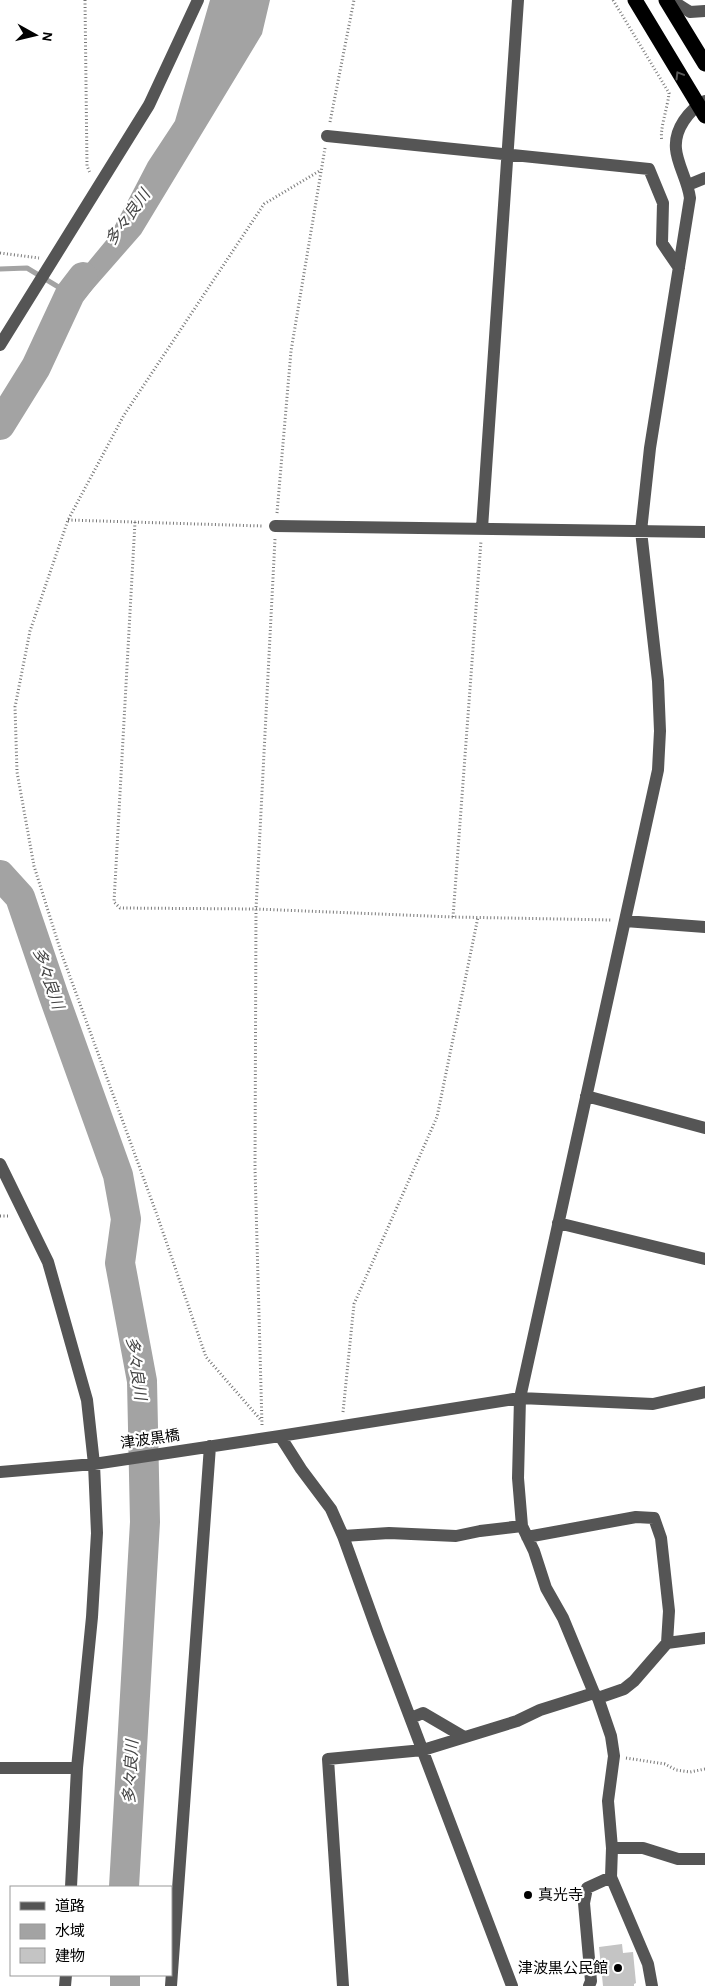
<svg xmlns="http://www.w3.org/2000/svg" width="705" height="1986" font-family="'Alegreya Sans','Noto Sans JP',sans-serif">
<rect width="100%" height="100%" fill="#fff"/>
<path fill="#a3a3a3" d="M210,0h60l-8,34 -121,200 -71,81 -18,-9 57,-69 39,-75 27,-41z"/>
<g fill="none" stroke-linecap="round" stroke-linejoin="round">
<path stroke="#a3a3a3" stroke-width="5" d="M0,269l27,-1 43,26"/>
<path stroke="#a3a3a3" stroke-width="30" d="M0,425l36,-58 34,-73 13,-17
M0,875l20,22 33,97 65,181 8,44 -6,44 22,118 3,141 -21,365
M125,1975v11"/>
</g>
<path fill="#c4c4c4" d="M622,1944l1,9 10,-1 3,31 -2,1v2h-31l-4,-39z"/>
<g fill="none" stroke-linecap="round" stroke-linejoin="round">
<path stroke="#777" stroke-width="3" stroke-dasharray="1 2.5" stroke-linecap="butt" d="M85,0l2,166 3,7
M613,0l56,93c-1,14 -10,37 -7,48
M330,122l24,-122
M0,253l39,5
M277,513l14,-162 34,-203
M68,520l194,6
M135,522l-21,380 6,6 136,1 197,8 159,3
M453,917l28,-376
M0,1216h10
M343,1412l11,-108 83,-187 41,-200
M260,1419l-54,-62 -49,-142 -96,-263 -27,-86 -17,-94 -2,-65 15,-76 38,-111 56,-105 140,-211 57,-34
M262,1425l-7,-257 1,-259 19,-370
M626,1758l39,6 11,6 14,2 15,-3"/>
<path stroke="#555" stroke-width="12" d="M671,0l19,12 15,-1
M327,136l322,33 14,34 -1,40 17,25
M688,185l17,-7
M0,345l149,-240 49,-105
M275,526l430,6
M482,528l36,-528
M625,921l80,6
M586,1096l119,32
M0,1164l48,98 39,138 7,64 3,69 -5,84 -15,151 -6,119
M558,1223l147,36
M280,1436l21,33 30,40 12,27 35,97 134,353
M0,1472l94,-8 186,-28 240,-38 133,6 52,-12
M343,1536l46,-3 67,3 24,-5 42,-5
M527,1537l109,-20 18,1 7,20 8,73 -2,32 -33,38 -10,8 -26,9
M667,1643l38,-5
M411,1718l12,-5 41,24
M0,1768h77
M612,1848h31l35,11h27
M65,1986l1,-11
M171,1986l39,-540
M343,1986l-15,-227 95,-9 94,-29 23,-11 54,-17
M589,1986l2,-5 -7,-78 3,-15 24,-11
M652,1986l-4,-22 -37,-87 1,-29 -4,-47 6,-45 -3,-20 -13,-38 -4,-5 -31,-75 -17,-30 -12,-37 -12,-25 -4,-48 2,-80 138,-628 2,-39 -2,-50 -17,-150 9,-83 40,-250c-2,-17 -13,-34 -14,-49 -2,-20 13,-39 29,-48"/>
<path stroke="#000" stroke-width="15" d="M635,0l70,116
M666,0l39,64"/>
</g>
<defs><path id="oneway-chevron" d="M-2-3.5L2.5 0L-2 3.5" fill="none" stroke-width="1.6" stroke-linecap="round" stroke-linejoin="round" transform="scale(1.25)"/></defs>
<use stroke="#595959" href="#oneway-chevron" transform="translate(679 75) rotate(-121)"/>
<g fill="#000" stroke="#fff" stroke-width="2">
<circle cx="528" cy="1895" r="5"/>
<circle cx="618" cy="1968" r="5"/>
</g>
<g text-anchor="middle" stroke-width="4.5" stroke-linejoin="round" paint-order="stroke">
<g font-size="15" fill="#000" stroke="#fff">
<text transform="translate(150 1439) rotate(-8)" y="5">津波黒橋</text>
</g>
<g font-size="15" fill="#000" stroke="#fff" text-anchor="start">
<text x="538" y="1900">真光寺</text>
<text x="608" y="1973" text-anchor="end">津波黒公民館</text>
</g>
<g font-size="16" font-style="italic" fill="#444" stroke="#fff">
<text transform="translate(127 217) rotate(-54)" y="6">多々良川</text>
<text transform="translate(49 978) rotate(71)" y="6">多々良川</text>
<text transform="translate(137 1368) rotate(82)" y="6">多々良川</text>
<text transform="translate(130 1772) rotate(-87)" y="6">多々良川</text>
</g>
</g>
<rect x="10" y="1886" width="162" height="90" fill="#ffffff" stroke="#999999"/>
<rect x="20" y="1902" width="25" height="8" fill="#555555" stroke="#999999"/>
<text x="55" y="1911" font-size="15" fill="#000000">道路</text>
<rect x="20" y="1924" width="25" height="15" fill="#a3a3a3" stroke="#999999"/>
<text x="55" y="1936" font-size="15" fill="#000000">水域</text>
<rect x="20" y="1948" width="25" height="15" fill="#c4c4c4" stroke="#999999"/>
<text x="55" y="1961" font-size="15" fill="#000000">建物</text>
<g transform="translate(35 35) rotate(98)" stroke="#ffffff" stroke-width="4" paint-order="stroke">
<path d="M0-4L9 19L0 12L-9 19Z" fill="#000000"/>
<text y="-8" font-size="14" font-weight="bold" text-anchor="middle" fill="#000000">N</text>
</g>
</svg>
